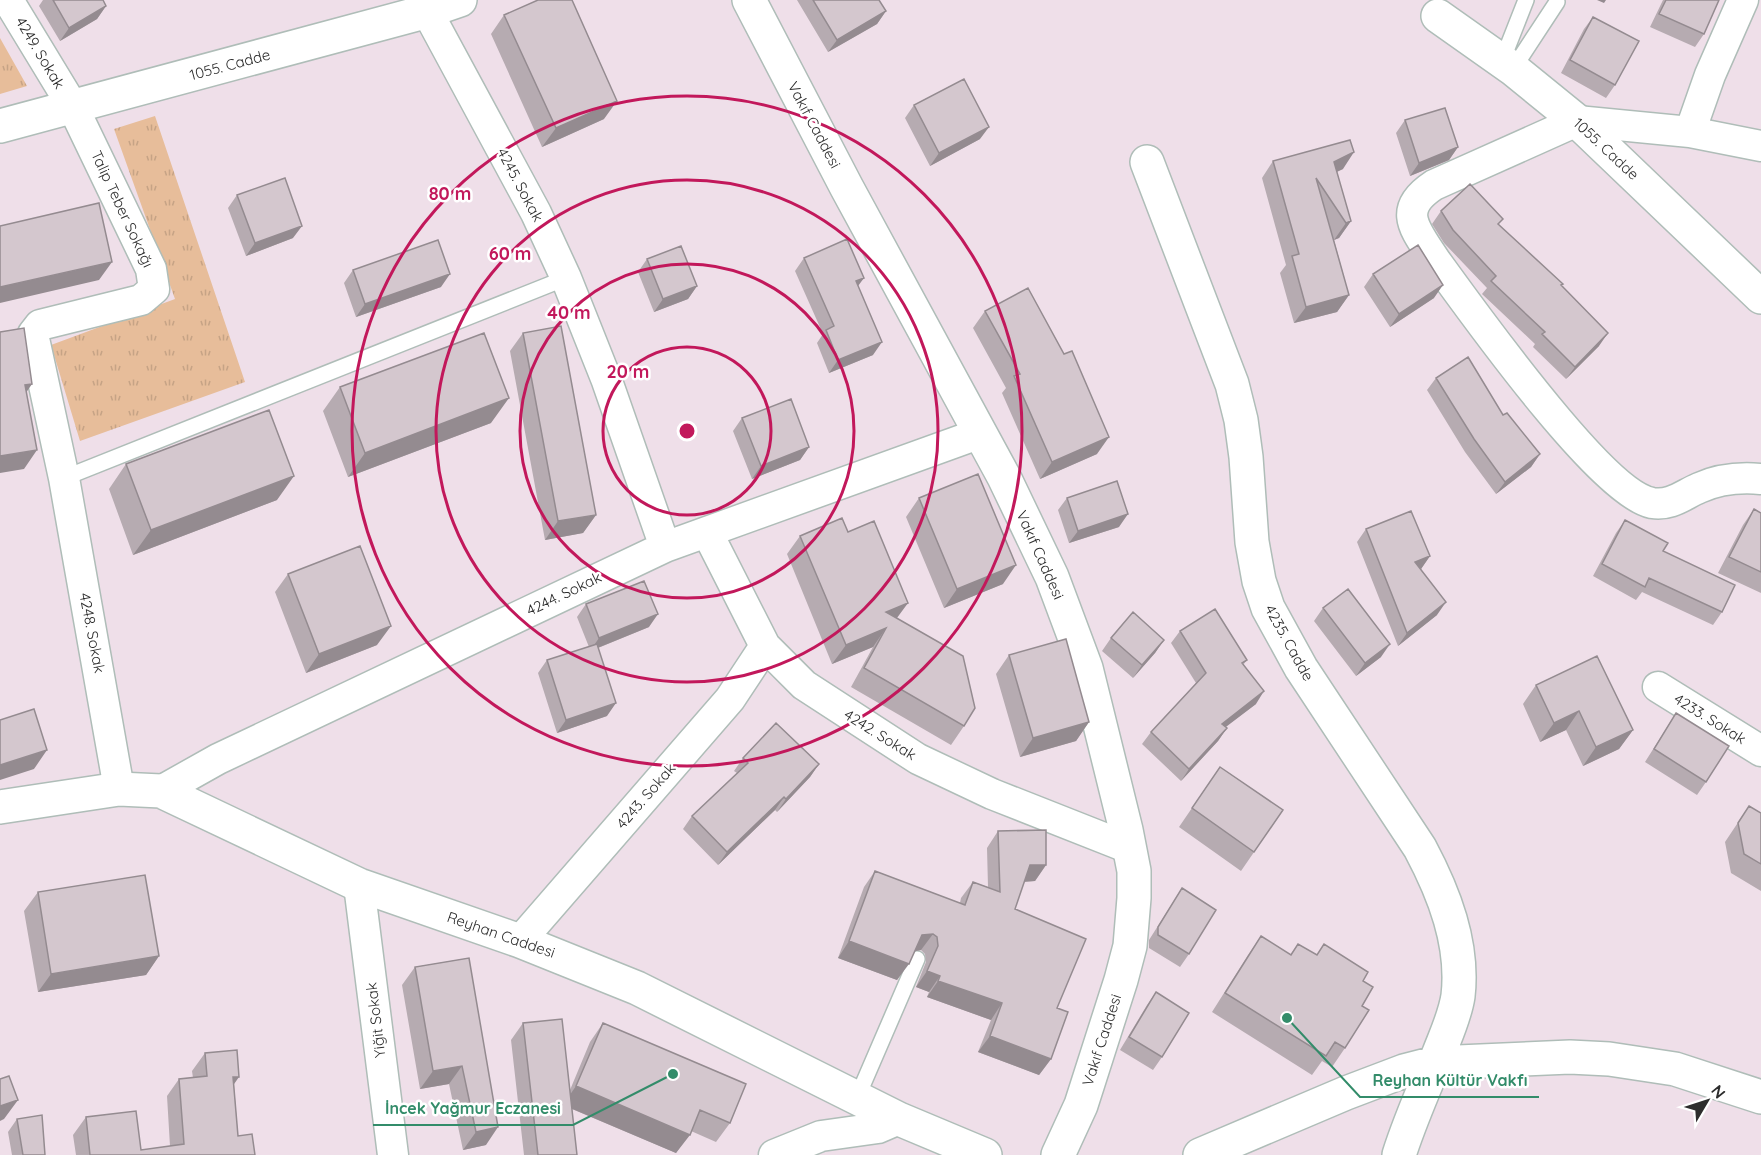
<svg xmlns="http://www.w3.org/2000/svg" width="1761" height="1155" font-family="Quicksand,sans-serif">
<defs>
<pattern id="grass-tufts" width="24" height="20" patternUnits="userSpaceOnUse" patternTransform="scale(1.5)"><rect width="24" height="20" fill="#e7bd9a"/><path d="M3 7l-1-3M5 7V3M7 7l1-3M15 17l-1-3M17 17v-4M19 17l1-3" fill="none" stroke="#c6a385"/></pattern>
</defs>
<rect width="100%" height="100%" fill="#efdfe9"/>
<path fill="url(#grass-tufts)" d="M0,38l27,48 -27,8z
M155,116l90,266 -165,59 -29,-96 124,-46 -61,-170z"/>
<g fill="none" stroke-linecap="round" stroke-linejoin="round">
<g stroke="#afbdb8" stroke-width="18">
<path id="lane" d="M1502,61l24,-61
M1513,69l44,-67
M64,478l502,-200
M857,1098l60,-139"/>
</g>
<g stroke="#afbdb8" stroke-width="33">
<path id="street" d="M8,0l65,107 78,162 3,20 -13,11 -101,25 -7,9 31,144 55,311
M421,0l115,213 30,65 41,103 58,166
M1690,132l20,-57 33,-75
M1761,146l-71,-14 -113,-11 -143,64c-38,25 -19,44 1,75 35,48 166,233 217,243 19,3 31,-8 47,-15 20,-9 40,-11 62,-9
M707,532l58,114 39,39 114,74 74,35 137,54
M1658,687l103,64
M161,791l57,-32 447,-212 316,-114
M359,885l34,270
M520,941l210,-242 35,-53
M774,1155l47,-19 57,-8 21,-9"/>
</g>
<g stroke="#afbdb8" stroke-width="36">
<path id="secondary" d="M749,0l98,188 157,289 48,100 34,91 40,162 8,41v27l-4,48 -9,34 -40,125 -23,50
M1438,16l75,53 64,52 184,176
M0,126l428,-115 32,-11
M1147,162l85,222 9,36 5,37 6,85 7,39 9,27 33,60 119,180c24,45 44,96 38,148 -3,20 -12,39 -19,57 -14,34 -29,67 -40,102
M0,807l119,-18 42,2 198,94 161,56 117,47 262,131 86,36
M1200,1155l146,-62 58,-22 31,-8 135,-6 39,2 66,10 86,28"/>
</g>
<use href="#lane" stroke="#fff" stroke-width="15"/>
<use href="#street" stroke="#fff" stroke-width="30"/>
<use href="#secondary" stroke="#fff" stroke-width="33"/>
</g>
<path fill="#b6abb1" d="M43,0h60l3,6 -9,13 -37,22 -21,-35z
M797,0h82l7,11 -9,13 -49,28z
M1663,0h56l-15,34 -9,13 -45,-20z
M504,15l100,104 -62,28 -51,-113z
M1593,17l22,68 -9,13 -45,-25 23,-44z
M914,105l66,34 -50,27 -25,-48z
M1405,120l53,27 -9,13 -39,16 -14,-43z
M1273,161l70,8 -6,3 14,49 -12,17 -5,2 15,55 -12,17 -43,11 -14,-50 6,-8 -24,-87z
M237,195l56,43 -47,18 -18,-48z
M1441,211l58,14 62,61 38,60 -33,33 -33,-32 2,-3 -53,-50 5,-6 -43,-45 -12,-19z
M804,258l54,28 15,69 -44,18 -12,-30 6,-9 -28,-63z
M647,259l50,27 -9,13 -34,13 -16,-40z
M353,270l88,17 -85,30 -12,-34z
M1373,274l61,24 -44,29 -26,-40z
M985,311l112,143 -57,25 -38,-86 4,-5 -33,-60z
M523,333l73,182 -13,18 -38,7 -35,-189z
M1436,378l67,37 37,39 -9,13 -35,27 -31,-42 -38,-62z
M340,387l151,36 -143,54 -25,-66z
M742,418l67,29 -9,13 -48,19 -19,-48z
M126,464l151,36 -144,55 -24,-66z
M919,498l84,86 -59,24 -38,-91z
M1067,498l52,29 -50,16 -11,-33z
M1754,509l7,4v80l-43,-20 25,-48z
M1625,520l38,31 59,61 -9,13 -71,-33 -6,8 -43,-24 23,-43z
M1366,529l64,27 -9,13 16,46 -39,31 -41,-104z
M848,532l49,86 67,108 -13,19 -100,-58 22,-40 -41,17 -45,-110 13,-18z
M288,574l89,71 -71,28 -31,-81z
M586,604l63,23 -51,21 9,68 -50,17 -19,-60 9,-13 42,-13 -12,-30z
M1323,608l58,49 -25,19 -42,-55z
M1180,631l67,29 -4,5 13,39 -31,23 2,1 -9,13 -37,40 -39,-37 9,-12 45,-49 -25,-40z
M1111,638l53,2 -9,13 -22,25 -31,-27z
M1009,655l80,67 -13,19 -56,16 -24,-83z
M1536,685l97,45 -14,19 -36,17 -17,-36 -26,12 -17,-38z
M1676,713l30,69 -9,13 -52,-33z
M743,758l76,6 -9,13 -33,35 -2,-2 -57,55 -35,-36 9,-13 45,-43 -3,-2z
M1220,767l63,43 -42,61 -62,-44z
M1749,806l12,7v78l-30,-18 -6,-31z
M998,831l48,34 -11,16 -11,1 -9,27 42,99 -6,51 -12,16 -61,-23 13,-32 -64,-23 2,-5 -13,-5 10,-25 -1,-8 -4,-4 -6,1 -18,29 -59,-22 26,-71 11,-16 85,32 1,-5 12,-16 15,5 -1,-39z
M1182,888l7,66 -9,13 -31,-19v-8z
M38,892l121,64 -13,19 -108,17 -14,-81z
M1261,936l29,19 8,-11 19,11 7,-11 39,37 -1,25 -17,42 -13,19 -10,-6 -10,14 -100,-63 36,-57z
M469,958l17,187 -23,5 -14,-66 -29,5 -18,-104 13,-18z
M1156,992l6,65 -9,13 -33,-20 27,-45z
M523,1023l47,67 20,-48 13,-19 127,100 -14,19 -25,-11 -15,22 -104,-44 5,46h-53l-13,-115z
M205,1053l29,32 4,51 17,19h-179l-3,-20 13,-18 55,33 29,-4 -3,-50 12,-17 14,-1 -1,-7z
M17,1119l28,36h-33l-4,-23z"/>
<path fill="#948b90" d="M1597,0h9l-2,3z
M106,6l-9,13 -37,22 9,-13z
M886,11l-9,13 -49,28 9,-12z
M617,101l-13,18 -62,28 14,-19z
M989,127l-9,12 -50,27 9,-13z
M1458,147l-9,13 -39,16 9,-13z
M1354,152l-11,17 -21,9 12,-16z
M1351,221l-12,17 -5,2 12,-17z
M302,226l-9,12 -47,18 9,-13z
M112,262l-13,18 -99,23v-16z
M450,274l-9,13 -85,30 9,-13z
M864,278l-9,12 1,-9z
M1443,285l-9,13 -44,29 9,-13z
M697,286l-9,13 -34,13 9,-13z
M1349,295l-12,17 -43,11 12,-16z
M1608,333l-9,13 -33,33 9,-12z
M882,342l-9,13 -44,18 9,-13z
M32,384l-13,19 6,-18z
M509,398l-18,25 -143,54 17,-24z
M1109,437l-12,17 -57,25 12,-17z
M809,447l-9,13 -48,19 9,-13z
M37,450l-13,19 -24,4v-17z
M1540,454l-9,13 -35,27 9,-12z
M294,476l-17,24 -144,55 18,-25z
M1128,514l-9,13 -50,16 9,-12z
M596,515l-13,18 -38,7 13,-19z
M1430,556l-9,13 -6,-7z
M1016,565l-13,19 -59,24 13,-19z
M1446,602l-9,13 -39,31 9,-13z
M908,603l-14,19 -8,-10z
M658,614l-9,13 -59,24 9,-13z
M391,626l-14,19 -71,28 13,-19z
M886,628l-13,19 -41,17 14,-19z
M1164,640l-9,13 -22,25 9,-13z
M1390,644l-9,13 -25,19 9,-13z
M1264,691l-8,13 -42,32 8,-12z
M616,703l-9,13 -50,17 9,-13z
M1579,711l-13,19 -26,12 14,-19z
M1089,722l-13,19 -56,16 13,-19z
M1227,728l-9,13 -37,40 8,-12z
M1633,730l-14,19 -36,17 13,-19z
M47,750l-13,19 -34,11v-15z
M819,764l-9,13 -33,35 9,-13z
M784,797l-9,13 -57,55 9,-13z
M1030,865h16l-11,16 -16,1z
M933,934l-12,16 -10,2 11,-17z
M849,941l60,23 -12,16 -59,-22z
M159,956l-13,19 -108,17 13,-18z
M927,971l13,5 -11,16 -13,-5z
M938,981l64,22 -11,17 -64,-23z
M990,1036l61,23 -12,16 -61,-23z
M462,1066l-13,18 -29,5 13,-18z
M233,1077h6l-12,17z
M576,1086l114,49 -14,18 -113,-48z
M18,1100l-14,19 -4,2v-15z
M498,1127l-12,18 -23,5 13,-18z"/>
<path fill="#d4c7ce" stroke="#948b90" stroke-width="1.5" d="M53,0h50l3,6 -37,22z
M538,0h34l45,101 -61,27 -52,-113z
M813,0h66l7,11 -49,29z
M1666,0h53l-15,34 -45,-20z
M1593,17l46,24 -24,44 -45,-25z
M964,79l25,48 -50,26 -25,-48z
M1445,108l13,39 -39,16 -14,-43z
M1350,140l4,12 -20,10 17,59 -5,2 -30,-45 33,117 -43,12 -14,-51 7,-2 -26,-93z
M285,178l17,48 -47,17 -18,-48z
M1470,184l33,35 -5,5 65,60 -2,1 47,48 -33,34 -33,-33 3,-2 -54,-51 5,-5 -43,-46 -12,-19z
M99,203l13,59 -112,25v-61z
M847,239l17,39 -8,3 26,61 -44,18 -12,-30 8,-4 -30,-68z
M438,240l12,34 -85,30 -12,-34z
M1418,245l25,40 -44,29 -26,-40z
M681,246l16,40 -34,13 -16,-40z
M1028,288l36,66 8,-3 37,86 -57,25 -38,-86 6,-2 -35,-63z
M561,326l35,189 -38,6 -35,-188z
M24,328l8,56 -7,1 12,65 -37,6v-124z
M484,333l25,65 -144,55 -25,-66z
M1468,357l35,58 4,-2 33,41 -35,28 -31,-43 -38,-61z
M791,399l18,48 -48,19 -19,-48z
M269,410l25,66 -143,54 -25,-66z
M978,474l38,91 -59,24 -38,-91z
M1117,481l11,33 -50,17 -11,-33z
M1754,509l7,4v59l-32,-15z
M1411,511l19,45 -15,6 31,40 -39,31 -41,-104z
M842,518l6,14 26,-11 34,82 -22,9 77,44 12,52 -11,18 -100,-58 22,-40 -40,17 -46,-109z
M1625,520l43,23 -5,8 72,34 -13,27 -73,-34 -4,9 -43,-23z
M360,546l31,80 -72,28 -31,-80z
M644,581l14,33 -59,24 -13,-34z
M1348,589l42,55 -25,19 -42,-55z
M1215,609l32,51 -5,3 22,28 -42,33 5,4 -38,41 -38,-37 55,-59 -26,-42z
M1133,612l31,28 -22,25 -31,-27z
M1066,639l23,83 -56,16 -24,-83z
M597,644l19,59 -50,17 -19,-60z
M1597,656l36,74 -37,17 -17,-36 -25,12 -18,-38z
M34,709l13,41 -47,15v-45z
M1676,713l53,33 -23,36 -52,-33z
M776,723l43,41 -33,35 -2,-2 -57,55 -35,-36 56,-53 -5,-5z
M1220,767l63,43 -29,42 -62,-44z
M1749,806l12,7v51l-17,-10 -6,-31z
M1046,830v35h-16l-15,44 71,30 -29,69 11,4 -17,47 -61,-23 12,-33 -64,-22 2,-5 -13,-5 11,-25 -1,-9 -4,-3 -11,1 -13,29 -60,-23 26,-70 90,34 8,-23 27,10 -2,-61z
M145,875l14,81 -108,18 -13,-82z
M1182,888l34,22 -27,44 -31,-19v-8z
M1261,936l30,19 7,-11 19,11 7,-11 44,28 -5,9 10,6 -11,19 7,4 -24,38 -10,-6 -9,14 -101,-63z
M469,958l29,169 -22,5 -14,-66 -29,5 -18,-104z
M1156,992l33,21 -27,44 -33,-20z
M562,1019l15,136h-39l-15,-132z
M603,1023l143,61 -16,39 -30,-13 -10,25 -114,-49z
M237,1050l2,27h-6l5,59 14,-2 3,21h-165l-4,-38 50,-6 5,39 43,-6 -5,-65 28,-3 -2,-23z
M9,1076l9,24 -18,6v-27z
M42,1115l3,40h-22l-6,-36z"/>
<g fill="none" stroke="#c2185b" stroke-width="3">
<circle cx="687" cy="431" r="84"/>
<circle cx="687" cy="431" r="167"/>
<circle cx="687" cy="431" r="251"/>
<circle cx="687" cy="431" r="335"/>
</g>
<g text-anchor="middle" stroke-width="5" stroke-linejoin="round" paint-order="stroke">
<g font-size="15" fill="#2d2d2d" stroke="#fff">
<text transform="translate(40 53) rotate(59)" y="5">4249. Sokak</text>
<text transform="translate(230 65) rotate(-15)" y="5">1055. Cadde</text>
<text transform="translate(814 125) rotate(62)" y="5">Vakıf Caddesi</text>
<text transform="translate(1606 149) rotate(43)" y="5">1055. Cadde</text>
<text transform="translate(520 185) rotate(62)" y="5">4245. Sokak</text>
<text transform="translate(122 209) rotate(65)" y="5">Talip Teber Sokağı</text>
<text transform="translate(1040 555) rotate(66)" y="5">Vakıf Caddesi</text>
<text transform="translate(564 594) rotate(-26)" y="5">4244. Sokak</text>
<text transform="translate(92 633) rotate(79)" y="5">4248. Sokak</text>
<text transform="translate(1289 643) rotate(61)" y="5">4235. Cadde</text>
<text transform="translate(1710 719) rotate(32)" y="5">4233. Sokak</text>
<text transform="translate(880 735) rotate(32)" y="5">4242. Sokak</text>
<text transform="translate(646 796) rotate(-49)" y="5">4243. Sokak</text>
<text transform="translate(501 935) rotate(19)" y="5">Reyhan Caddesi</text>
<text transform="translate(376 1020) rotate(-97)" y="5">Yiğit Sokak</text>
<text transform="translate(1102 1040) rotate(-72)" y="5">Vakıf Caddesi</text>
</g>
</g>
<circle cx="687" cy="431" r="9" fill="#c2185b" stroke="#fff" stroke-width="3"/>
<g font-size="18" text-anchor="middle" font-weight="bold" fill="#c2185b" stroke="#fff" stroke-width="5" stroke-linejoin="round" paint-order="stroke">
<text x="450" y="200">80 m</text>
<text x="510" y="260">60 m</text>
<text x="569" y="319">40 m</text>
<text x="628" y="378">20 m</text>
</g>
<path fill="none" stroke="#338c6a" stroke-width="2" d="M1287 1018L1360 1097H1539M673 1074L573 1125H373"/>
<g fill="#338c6a" stroke="#fff" stroke-width="2">
<circle cx="1287" cy="1018" r="6"/>
<circle cx="673" cy="1074" r="6"/>
</g>
<g font-size="16" text-anchor="middle" font-weight="bold" fill="#338c6a" stroke="#fff" stroke-width="5" stroke-linejoin="round" paint-order="stroke">
<text x="1450" y="1086">Reyhan Kültür Vakfı</text>
<text x="473" y="1114">İncek Yağmur Eczanesi</text>
</g>
<g transform="translate(1707 1101) rotate(51)" stroke="#ffffff" stroke-width="4.5" paint-order="stroke">
<path d="M0-4.5L10 22L0 15L-10 22Z" fill="#2d2d2d"/>
<text y="-9" font-size="16" font-weight="bold" text-anchor="middle" fill="#2d2d2d">N</text>
</g>
</svg>
